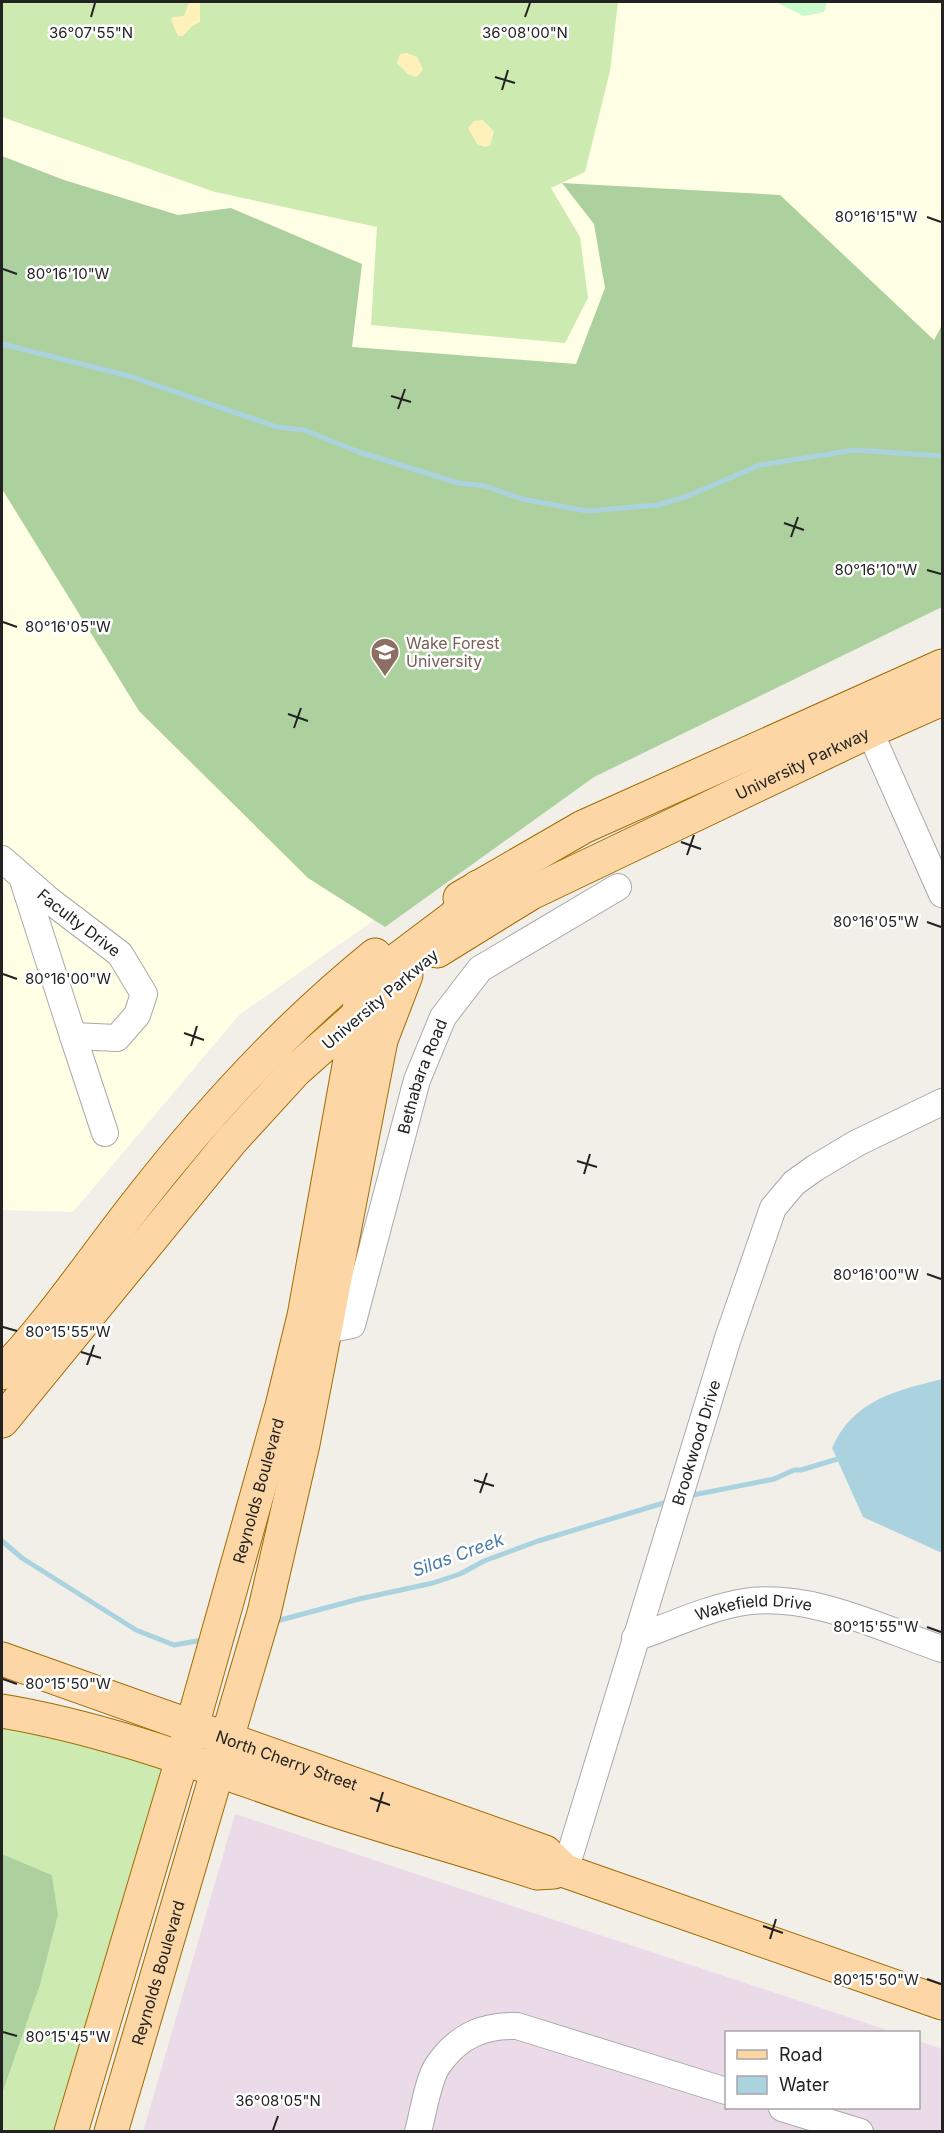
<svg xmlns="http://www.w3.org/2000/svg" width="944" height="2133" font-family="Inter,sans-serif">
<rect width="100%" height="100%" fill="#f2efe9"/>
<path fill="#ebdbe8" d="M235,1814l658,218h-167v76h192l1,-67 23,8v82l-799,1z"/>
<path fill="#ffffe5" d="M2,2h940v588l-347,175 -356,250 -166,197 -71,-2z"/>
<path fill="#cdebb0" d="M2,2h616l-8,69 -25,101 -34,16 29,49 8,61 -23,45 -194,-18 6,-98 -162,-35 -213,-75z
M2,1722l155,40 5,7 -106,362h-54v-37l38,-109 18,-70 -6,-40 -50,-21z"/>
<path fill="#add19e" d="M2,156l62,24 114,35 53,-7 131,56 -10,83 224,17 29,-76 -11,-64 -32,-41 218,12 154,145 8,-15v282l-348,170 -209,150 -77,-49 -169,-167 -137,-222z
M2,1854l50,21 6,40 -18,70 -38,109z"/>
<path fill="#fff1ba" d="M189,2h11v20l-8,4 -9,10h-5l-7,-16 2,-3 11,-1z
M407,53l10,4 6,12 -6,8 -8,-2 -12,-12 3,-9z
M483,120l11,12 -4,13 -5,2 -8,-3 -9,-16 6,-7z"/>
<path fill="#c8facc" d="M776,2h51l-3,10 -20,4z"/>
<path fill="#aad3df" d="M942,1379v174l-79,-36 -31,-69c21,-48 63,-57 110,-69z"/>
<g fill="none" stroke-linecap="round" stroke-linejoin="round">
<path stroke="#aad3df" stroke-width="5" d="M2,344l127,32 148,51 27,3 55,22 99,31 27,3 37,13 65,12 71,-6 30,-9 72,-31 95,-15 87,6
M688,1496l86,-17 20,-9h7l40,-12
M2,1541l20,17 114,72 38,15 29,-5
M273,1622l86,-23 74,-16 27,-9 24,-13 54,-20 132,-40"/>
<g stroke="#a9a9a9" stroke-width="28">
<g id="minor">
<path d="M862,714l80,180"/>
<path id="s1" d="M2,859l47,41 71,54 24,40 -7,21 -20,23 -44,-2 -51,-159"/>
<path d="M73,1036l32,97"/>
<path id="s2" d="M326,1330l26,-5 65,-245 26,-63 37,-48 138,-82"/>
<path id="s3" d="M635,1638c36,-12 72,-30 109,-36 67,-10 136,26 198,47"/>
<path id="s4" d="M565,1871l163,-533 45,-130 21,-25 21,-15 42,-25 85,-41"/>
<path d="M782,2108l78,24"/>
<path d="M418,2132c5,-18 10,-53 20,-67 20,-29 45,-40 79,-39l209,65"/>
</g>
</g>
<g stroke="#a06b00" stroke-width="35">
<g id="major">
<path d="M460,898l123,-71 359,-161"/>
<path id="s5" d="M437,951l94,-58 339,-162 72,-32"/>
<path d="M2,1373c50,-52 91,-114 136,-171 71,-91 148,-175 237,-247"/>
<path d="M2,1421l229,-280 64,-70 70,-62"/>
<path id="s6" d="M2,1659l543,193 20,19 377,132"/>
<path d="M2,1711c108,18 210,58 313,93 74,25 149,45 222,69l17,-1"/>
<path id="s7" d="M71,2132l121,-406 90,-320 22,-90 58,-323 15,-18 77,-58 24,-30"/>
<path id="s8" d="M111,2132l153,-519 39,-169 78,-404 25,-65"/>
</g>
</g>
<use href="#minor" stroke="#fff" stroke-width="26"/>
<use href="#major" stroke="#fcd6a4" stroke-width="33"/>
</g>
<path fill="none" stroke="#222" stroke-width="2" d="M91,17l4,-14M525,17l5,-14M495,77l20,6M502,90l6,-20M927,217l14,5M3,269l14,5M391,396l20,6M398,409l7,-20M784,523l20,7M791,537l7,-20M927,570l14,4M3,622l14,5M288,714l20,7M294,728l7,-20M681,842l20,7M687,855l7,-20M927,922l14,5M3,974l14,5M184,1033l20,7M191,1046l6,-20M577,1161l20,6M584,1174l6,-20M927,1274l14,5M3,1327l14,4M81,1352l20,6M87,1365l7,-20M474,1480l20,6M480,1493l7,-20M927,1627l14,5M3,1679l14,5M370,1798l20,7M377,1812l6,-20M763,1926l20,7M770,1939l6,-20M927,1979l14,5M3,2032l14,4M273,2130l5,-14"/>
<defs>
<g id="university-pin" transform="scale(1.5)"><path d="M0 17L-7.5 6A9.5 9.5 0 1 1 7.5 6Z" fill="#8d6e63" stroke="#fff"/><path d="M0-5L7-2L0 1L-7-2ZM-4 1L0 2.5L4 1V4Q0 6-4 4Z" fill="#fff"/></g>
</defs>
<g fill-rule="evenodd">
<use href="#university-pin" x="385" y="652"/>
</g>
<g text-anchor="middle" stroke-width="5" stroke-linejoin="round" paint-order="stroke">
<g font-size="16" fill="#785e54" stroke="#fff" text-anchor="start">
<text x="406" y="649">Wake Forest<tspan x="406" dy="18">University</tspan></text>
</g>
<g font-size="16" fill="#222" stroke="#fff">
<text dy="6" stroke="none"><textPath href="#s5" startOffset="411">University Parkway</textPath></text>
<text dy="6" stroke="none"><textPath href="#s1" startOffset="100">Faculty Drive</textPath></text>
<text transform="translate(380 999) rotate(-40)" y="6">University Parkway</text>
<text dy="6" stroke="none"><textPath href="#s2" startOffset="285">Bethabara Road</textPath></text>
<text dy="6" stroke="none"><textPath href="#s4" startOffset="448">Brookwood Drive</textPath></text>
<text dy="6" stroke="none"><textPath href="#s7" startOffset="668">Reynolds Boulevard</textPath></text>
<text dy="6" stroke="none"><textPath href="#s3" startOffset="124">Wakefield Drive</textPath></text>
<text dy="6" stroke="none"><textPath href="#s6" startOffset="302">North Cherry Street</textPath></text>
<text dy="6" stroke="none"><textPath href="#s8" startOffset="166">Reynolds Boulevard</textPath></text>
</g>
<g font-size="18" font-style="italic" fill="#4a7aab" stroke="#fff">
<text transform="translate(458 1555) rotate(-20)" y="6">Silas Creek</text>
</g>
</g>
<g font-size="15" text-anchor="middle" fill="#222" stroke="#fff" stroke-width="5" stroke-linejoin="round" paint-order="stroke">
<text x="91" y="38">36°07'55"N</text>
<text x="525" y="38">36°08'00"N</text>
<text x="876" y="222">80°16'15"W</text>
<text x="68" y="279">80°16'10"W</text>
<text x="876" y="575">80°16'10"W</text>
<text x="68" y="632">80°16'05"W</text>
<text x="876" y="927">80°16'05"W</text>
<text x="68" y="984">80°16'00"W</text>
<text x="876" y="1280">80°16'00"W</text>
<text x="68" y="1337">80°15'55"W</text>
<text x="876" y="1632">80°15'55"W</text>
<text x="68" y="1689">80°15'50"W</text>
<text x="876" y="1985">80°15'50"W</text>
<text x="68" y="2042">80°15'45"W</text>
<text x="278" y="2106">36°08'05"N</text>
</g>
<rect width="944" height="2133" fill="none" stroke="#222222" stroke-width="6"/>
<rect x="725" y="2031" width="195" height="78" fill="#ffffff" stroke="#a7a7a7" stroke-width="1.5"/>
<rect x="737" y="2050" width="30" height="9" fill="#fcd6a4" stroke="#a7a7a7" stroke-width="1.5"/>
<text x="779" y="2061" font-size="18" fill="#222222">Road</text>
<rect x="737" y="2076" width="30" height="18" fill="#aad3df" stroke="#a7a7a7" stroke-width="1.5"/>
<text x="779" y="2091" font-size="18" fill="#222222">Water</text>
</svg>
